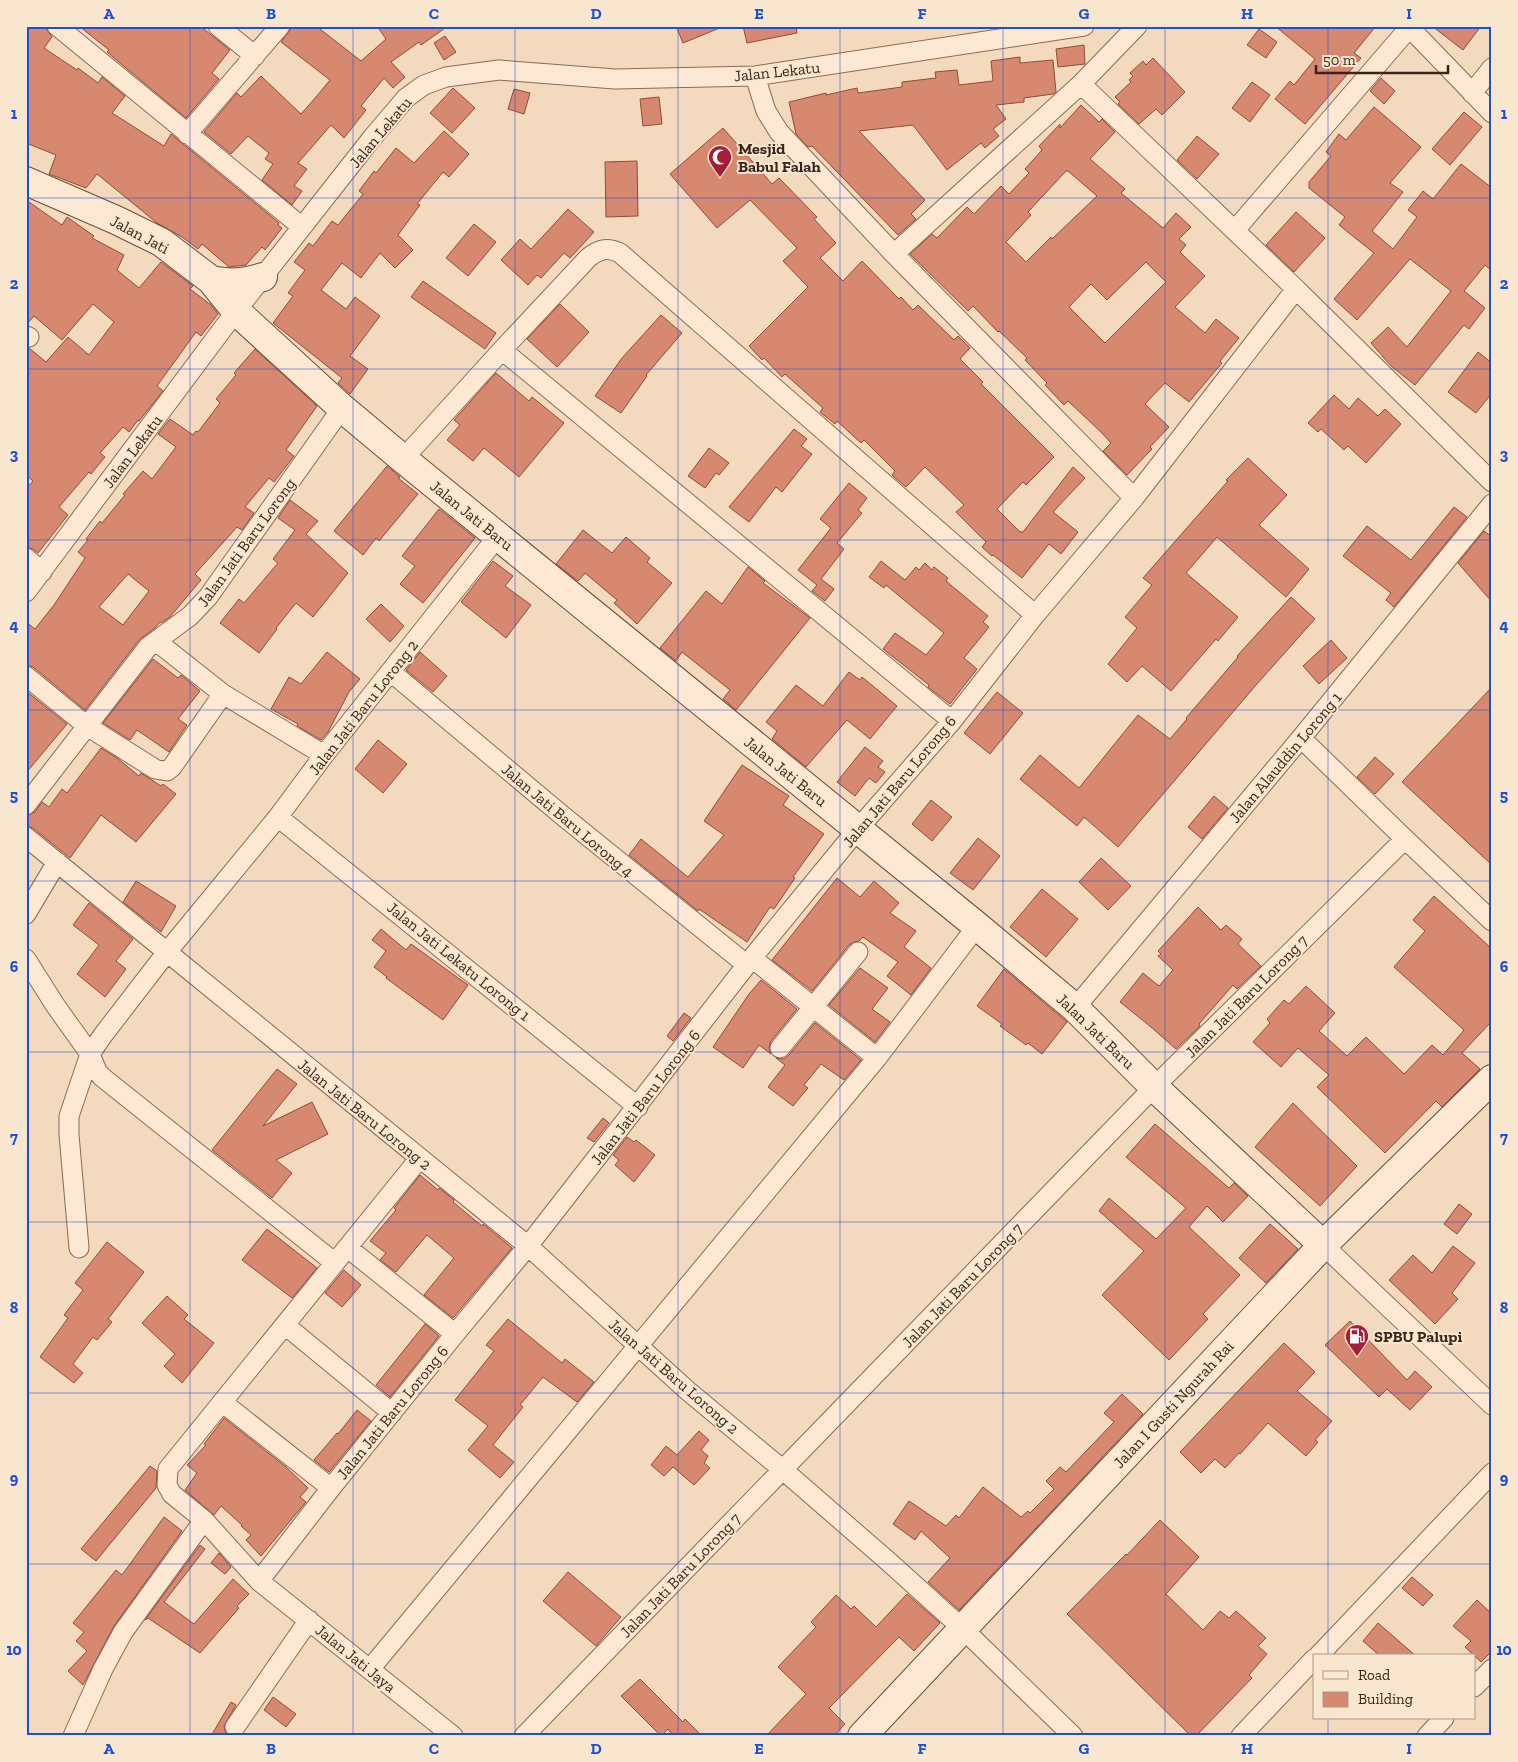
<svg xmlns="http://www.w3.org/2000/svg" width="1518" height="1762" font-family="'Zilla Slab',serif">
<rect width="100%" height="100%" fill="#f3dabf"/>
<path fill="#d68870" stroke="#904b38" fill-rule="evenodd" d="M26,26h20l1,4 5,7 -8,11 33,22 1,-2 20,15 4,-6 23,19 -13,17 52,33 7,-12 108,89 -1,2 4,3 -17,22 -3,-3 -16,18 -17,2 -27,-23 -4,5 -16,-12 -25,-14 -60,-49 -11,14 -37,-14 7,-19 -30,-12z
M79,26h121l30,24 -18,23 7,6 -33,39 -79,-66 2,-2z
M293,26h23l45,35 25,-22 -9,-13h71l-27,19 -2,-3 -28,20 14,15 -12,11 -9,-10 -23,28 5,4 -22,28 -13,-13 -33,38 9,6 -13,17 8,5 -10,14 -30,-25 11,-16 -8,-5 4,-6 -21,-17 -17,18 -27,-22 33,-39 4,4 20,-21 40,38 15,-17 14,-17 -49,-38z
M676,26h46v1l-39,16z
M743,26h53l1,7 -50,10z
M1275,26h101l-22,27 7,5 -56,66 -30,-25 15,-18 4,4 21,-26z
M1432,26h49l-18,24z
M1259,29l18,13 -11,16 -19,-13z
M445,36l11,16 -12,8 -10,-17z
M1084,45l1,19 -27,3 -2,-18z
M1020,57v6l33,-3 3,32 -3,2 -29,4v4l-28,3 10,14 -13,10 6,7 -14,12 -4,-5 -34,27 -34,-45 -54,6 66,69 -14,14 5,5 -18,16 -86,-89 -4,1 -12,-13 -7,-32 37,-9v2l31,-7 1,5 44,-6v-5l34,-4 -1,-6 22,-2 2,15 34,-4 -2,-20z
M1153,58l32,34 -23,23 -6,-6 -17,15 -21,-20 2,-2 -5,-5 16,-15 -2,-2 4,-4 -3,-3 13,-12 3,4z
M1381,78l14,13 -11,13 -14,-13z
M1252,82l18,13 -20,27 -18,-14z
M453,88l22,20 -23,25 -22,-20z
M514,89l16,4 -6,21 -16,-5z
M659,97l3,27 -19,2 -3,-27z
M1081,105l18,17 3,-3 13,13 -25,27 35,30 -4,4 42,35 13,-15 15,14 -12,12 7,6 -6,7 25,24 -30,31 30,26 11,-14 23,19 -19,23 2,2 -33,39 -24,-19 -20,21 24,23 -19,20 2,2 -25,26 -24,-24 8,-8 -10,-11 -33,-31 -4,4 -19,-20 2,-2 -22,-23 2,-2 -28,-27 -1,1 -25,-26 -5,5 -58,-57 22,-20 5,4 30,-31 7,7 27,-28 8,8 20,-21 -4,-4 17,-19 -3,-4 21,-22v4zM1066,171h2l29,25 -45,43 -1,-2 -25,25 -20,-20 25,-27 -3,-3zM1146,262l20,20 -61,61 -36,-36 22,-23 16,16z
M1374,107l47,40 -31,36 13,9 -31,39 21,18 24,-32 -9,-7 15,-19 10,8 28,-35 31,24v83l-7,-6 -21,26 21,17 -16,21 -5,-4 -49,60 -24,-19 -20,-23 17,-16 19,20 44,-56 -41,-32 -53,61 -23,-21 40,-46 -35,-28 6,-8 -36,-29v-6l22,-26 -5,-4 13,-18 7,6z
M1464,112l18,15 -32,38 -18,-16z
M723,128l49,56 7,-6 38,39 -3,2 22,24 -16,15 23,23 19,-20 37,38 2,-2 12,13 5,-5 36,35 4,-4 12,12 -10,11 23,23 -2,2 73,73 -28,28 -3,-3 -26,27 23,23h3l50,-65 12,11 -32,34 25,20 -17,22 -12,-10 -27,34 -29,-23 -1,1 -10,-9 4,-5 -30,-30 8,-7 -39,-38 -19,20 -14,-12 3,-4 -31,-31 -3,3 -24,-22 -2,3 -15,-12 3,-4 -38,-34 -3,3 -18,-19 -2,2 -13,-14 59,-59 -25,-26 14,-13 -47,-48 -33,28 -47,-54z
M444,131l25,23 -20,23 -6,-5 -26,32 3,1 -22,30 15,15 -18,18 -15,-15 -19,25 -19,-15 -21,27 25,19 9,-12 25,19 -30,40 18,13 -18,25 -12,-11 4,-5 -69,-55 20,-27 -5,-3 17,-23 -11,-8 15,-19 4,3 19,-25 6,4 25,-31 -4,-3 15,-20 2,2 20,-25 18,15z
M1197,136l22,18 -22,25 -20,-19z
M637,161l1,55 -32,1 -1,-55z
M26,200l36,25 5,-8 27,19 -2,2 32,17 -7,15 22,18 22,-26 32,24 -3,3 21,16 7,9 -17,22 -5,-4 -39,54 6,5 -24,30 -1,-1 -9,12 -6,-5 -23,26 5,4 -14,17 -2,-2 -30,35 9,8 -30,38 -5,-4 -7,-2v-58l7,-8 -7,-6v-127h3l17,14 22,-25 21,18 25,-33 -21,-18 -31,36 -28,-24 -8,9z
M568,209l26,23 -24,26 -6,-5 -23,25 -4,-3 -9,10 -27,-25 19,-21 11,10z
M1296,212l29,26 -31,34 -28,-27z
M474,224l22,18 -28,34 -22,-18z
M423,281l73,52 -11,16 -74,-52z
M560,304l29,28 -32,35 -30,-28z
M661,315l21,18 -36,42 1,1 -26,37 -26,-17 27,-38z
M255,349l62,57 -31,44 8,6 -20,26 -5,-4 -24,29 9,6 -12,17 -5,-3 -42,47 6,6 -31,37 -9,6 -1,-1 -5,6 -16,12 -54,70 -52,-43 -7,-2v-43l9,7 19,-24 31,-47 -7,-6 10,-12 -2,-1 14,-18 2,2 23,-28 -2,-1 20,-23 9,8 24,-32 -18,-13 12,-15 23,16 3,-4 2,1 22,-29 -4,-4 20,-24 -2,-2zM128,574l21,17 -26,34 -24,-18z
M1478,352l14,11v30l-16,20 -28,-21z
M496,373l33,28 3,-4 32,26 -45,54 -35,-29 -11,13 -26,-21 13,-15 -6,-5z
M1334,395l15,14 9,-11 20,18 7,-7 16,15 -35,39 -18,-17 -4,4 -23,-21 -3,3 -10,-9z
M794,429l13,10 -6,7 11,8 -30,38 -6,-5 -27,35 -20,-15z
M709,448l20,15 -10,12 -3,-2 -11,15 -17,-12z
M1248,458l39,37 -28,30 50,44 -23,28 -69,-60 -31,36 52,44 -20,24 -2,-2 -45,52 -29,-25 -15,16 -19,-18 29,-36 -12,-11 27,-32 -9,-7 85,-97 -2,-1z
M387,466l13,11 -2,1 20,16 -39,47 -3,-3 -13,17 -29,-24z
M849,483l18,15 -9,12 4,3 -25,30 7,6 -23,30 13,10 -9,12 -13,-10 5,-6 -19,-15 33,-42 -11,-9z
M290,500l28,21 -12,13 42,39 -35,44 -17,-14 -20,25 1,1 -18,24 -39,-30 19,-24 5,4 34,-40 -5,-4 22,-29 -17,-12z
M1454,507l13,10 -73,90 -8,-7 5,-7 -48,-37 24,-30 44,34z
M439,509l36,29 -52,65 -23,-19 15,-18 -13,-10z
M583,530l29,23 14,-16 24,21 -3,4 25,21 -35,41 -23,-21 3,-3 -32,-27 -7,8 -22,-17z
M1484,531l8,6v65l-34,-39z
M493,561l20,15 -8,10 26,19 -25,33 -45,-36z
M881,561l24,19 11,-13 3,3 6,-7 7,7 2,-3 14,11 -2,3 42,35 -5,6 6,5 -25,31 13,11 -27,35 -22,-17 1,-2 -46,-36 12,-16 31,22 18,-22 -58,-48 -2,3 -15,-11z
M748,567l17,14 -2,2 47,35 -74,92 -13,-11 7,-9 -48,-38 -6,9 -16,-13 46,-57 16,13z
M1291,597l24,22 -59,66 -138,162 -34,-30 -7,9 -57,-47 20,-24 39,33 59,-73 32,24 17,-20 -1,-1 52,-61 -1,-1z
M381,604l23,22 -14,16 -24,-23z
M1331,640l16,18 -28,26 -16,-18z
M327,652l33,27 -11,13 -21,40 -7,8 -24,-14 1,-2 -27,-15 18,-32 12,7z
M420,652l27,24 -14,16 -27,-22z
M153,659l25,19 3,-3 19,16 -22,28 9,6 -18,27 -32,-22 -7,10 -27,-17z
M849,672l11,8 2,-3 35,29 -27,33 -23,-19 -41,47 -34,-28 5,-8 -11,-9 30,-37 27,21z
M1492,687v178l-90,-83z
M26,691l41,33 -41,49z
M997,692l26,21 -33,41 -26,-21z
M378,740l29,24 -24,29 -28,-24z
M865,747l18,14 -5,6 7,5 -9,11 -7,-5 -14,18 -18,-14z
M101,748l16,10 22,18 2,-3 20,13 2,-2 13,10 -40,48 -35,-27 -31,43 -37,-30 -7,-2v-10l9,-4 7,-10 7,5 13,-18 5,4z
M1375,757l19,17 -19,20 -18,-17z
M742,765l47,31 -6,9 41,29 -31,43 2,1 -21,31 -4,-2 -23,35 -48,-33 -1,2 -69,-56 12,-16 47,38 36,-42 -20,-14z
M1214,796l14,12 -26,31 -14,-12z
M931,800l21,17 -20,24 -20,-17z
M978,838l22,18 -27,34 -23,-17z
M1101,858l30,28 -23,24 -29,-28z
M837,878l23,19 14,-16 25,22 -9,10 26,18 -12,16 27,21 -20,27 -24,-19 11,-14 -35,-25 -4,4 -5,1 -5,3 -37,46 -40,-31z
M136,881l40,25 -15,26 -38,-30z
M1042,889l36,30 -32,38 -36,-30z
M1434,896l58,53v72l-30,32 18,16 -38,38 -6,-6 -51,52 -68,-66 12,-12 -31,-27 -17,19 -28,-25 17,-19 -3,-4 17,-19 5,4 17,-18 29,27 -16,18 28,25 19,-19 38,37 28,-29 11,10 21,-25 -70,-63 31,-36 -12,-11z
M89,903l44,36 -17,22 10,8 -21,28 -28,-23 22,-29 -26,-20z
M1198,907l23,23 5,-5 16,14 -4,5 23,22 -24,23 -4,-4 -34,39 1,2 -24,23 -25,-22 -31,-25 23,-29 16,13 14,-16 -15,-14 3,-2 -3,-3z
M381,929l25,21 5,-6 57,41 -25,35 -57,-42 1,-1 -13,-10 12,-16 -14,-11z
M860,968l28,20 -16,21 18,13 -15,20 -46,-37z
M1004,969l63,53 -25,32 -14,-11 -2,2 -26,-19 2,-2 -25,-18z
M761,980l36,29 -26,32 -2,6 2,7 -12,-9 -16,23 -30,-21 36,-53z
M684,1013l7,5 -18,23 -6,-5z
M815,1023l46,37 -17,20 -23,-16 -17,21 4,3 -15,18 -25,-19 17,-22 -9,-7 8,1 5,-4z
M277,1069l20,15 -34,42 49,-24 16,32 -52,26 16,13 -20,25 -60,-48z
M1293,1103l64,63 -37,40 -65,-59z
M603,1118l6,5 -15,19 -7,-4z
M1155,1124l74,64 5,-5 14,13 -25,26 -16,-16 -18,21 51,48 -37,39 5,5 -39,41 -67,-65 42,-44 -45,-40 10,-13 47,41 30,-31 -60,-51z
M627,1137l7,5 2,-2 19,15 -21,27 -19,-17 4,-5 -6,-5z
M420,1175l18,15 1,-2 15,12 -1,2 29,24 1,-2 29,24 -59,70 -29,-23 30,-37 -27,-23 -31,37 -16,-12 6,-7 -16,-12 26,-31 -2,-2z
M1459,1204l13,10 -15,20 -13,-10z
M1270,1224l28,25 -32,34 -27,-25z
M267,1229l50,39 -25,30 -50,-38z
M107,1242l37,30 -36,47 4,3 -15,18 -4,-3 -20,27 10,9 -9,10 -34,-26 28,-39 -4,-3 19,-25 -8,-7z
M1453,1246l22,17 -23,30 6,6 -23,25 -46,-44 24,-25 19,18z
M344,1270l17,15 -19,22 -17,-14z
M167,1296l21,19 -4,4 30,24 -32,40 -18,-17 11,-12 -33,-31z
M508,1319l54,44 3,-4 29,23 -17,20 -34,-25 -23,28 3,2 -30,38 21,17 -14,16 -32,-28 20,-24 -33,-26 39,-49 -8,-6z
M1350,1321l57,59 8,-9 17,16 -22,23 -23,-21 -8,8 -54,-52z
M425,1324l14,12 -49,61 -14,-12z
M1284,1343l31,29 -18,19 35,30 -17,19 3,2 -12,14 -38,-33 -28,31 -1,-1 -14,15 -10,-9 -14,14 -21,-21z
M1122,1394l21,20 -184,196 -31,-28 22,-24 -29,-27 -6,9 -22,-16 16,-23 37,25 10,-11 3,3 24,-31 38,30 7,-6 2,2 24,-24 -8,-8 14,-14 6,5 48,-50 -10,-9z
M357,1410l14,11 -42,51 -15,-12 23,-27 1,1z
M224,1418l62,49 22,21 -8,9 6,5 -45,54 -15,-16 5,-5 -10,-9 1,-1 -21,-19 -7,9 -29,-25 12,-17 -10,-8 19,-20 -2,-1z
M699,1431l10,9 -8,10 7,6 -4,7 6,5 -16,17 -21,-18 -9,9 -13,-11 15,-19 11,9z
M150,1466l7,5 -1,17 -60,73 -15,-12z
M164,1517l18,14 -68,95 -31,59 -15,-14 19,-20 -11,-10 8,-9 -11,-9 43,-53 6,5z
M1160,1520l39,37 -33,37 37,36 17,-19 9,7 7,-7 30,27 -8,8 9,8 -18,21 3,3 -56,58h-5l-124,-122 59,-60 1,1z
M200,1545l5,4 -41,53 30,22 39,-45 16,15 -12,12 2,2 -39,45 -52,-35 -3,2z
M219,1553l12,14 -6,7 -14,-11z
M568,1572l53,45 -25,29 -53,-45z
M1412,1577l21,18 -10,11 -21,-18z
M907,1594l33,29 -26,28 -15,-14 -70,71 16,16 -11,12h-68l40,-42 -28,-27 38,-40 -5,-5 25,-27 15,14 3,-3 22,21z
M1477,1600l15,14v37l-11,11 -16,-15 6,-6 -18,-15z
M1378,1623l38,33h-36l-17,-15z
M640,1679l43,43 2,-3 17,17h-33l2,-3 -3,-4 -7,7 -40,-40z
M273,1697l23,17 -10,13 -22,-17z
M231,1702l5,3 -12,21 1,5 3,5h-17z"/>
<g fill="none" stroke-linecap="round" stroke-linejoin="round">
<g stroke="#8e6955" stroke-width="21">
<path id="street" d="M57,26l245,201
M218,26l37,30
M1408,26l84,87
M755,76l11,35 13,21 115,122 240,244 162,-209 196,193
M1081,84l215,205
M1472,93l20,-25
M187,134l93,-108
M1235,230l174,-202
M894,254l187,-170 56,-58
M26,336l3,1
M502,350l450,371
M403,459l99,-109 86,-92c11,-9 19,-11 32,-5l415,362 99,-117
M498,536l-174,219 -46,62 -111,135 361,294 160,145 94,78 107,93 73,66 111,108
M26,558l16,14
M26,592l210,-281 136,-173 34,-40 18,-13 22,-8 53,-7 116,9 140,-3 329,-50
M156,641l67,53
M391,672l172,144 184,149
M26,676l61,50 68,43 12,2 5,-4 51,-73 101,61
M1301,738l104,101 87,82
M26,805l122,-158 42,-31 18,-19 134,-189
M278,817l360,290
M26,837l141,115 -64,83 -13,19 7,17 5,6 233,186
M26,914l31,-52
M752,958l125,100
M26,959l29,46 35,49 -21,62v19l10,113
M1075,1008l226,-270 191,-234
M780,1048l78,-96
M1323,1245l169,160
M348,1248l107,86
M285,1325l107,88
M222,1402l109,86
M204,1520l-32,-26 -5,-9 1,-16 251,-310
M259,1581l72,-93 124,-154 73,-88 224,-288 105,-128 95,-109 83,-106
M1318,1656l174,-183
M370,1669l507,-611 100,-132
M1474,1687l18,-18
M235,1727l74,-107
M73,1736l30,-67 20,-37 81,-112 55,61 194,155
M524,1736l630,-649 251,-248
M1241,1736l73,-77
M1427,1736l17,-18"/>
</g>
<g stroke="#704a38" stroke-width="30">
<path id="secondary" d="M26,181l90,39 45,22 50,38 25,31 106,97 61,51 574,467 98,82 79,79 169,158
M211,280c21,4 31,3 52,-3
M862,1736l461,-491 169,-166"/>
</g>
<use href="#street" stroke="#fde9d3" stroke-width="19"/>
<use href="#secondary" stroke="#fde9d3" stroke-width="28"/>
</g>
<path fill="none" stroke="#1d4ed8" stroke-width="1" stroke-opacity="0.55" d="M190,26v1710M353,26v1710M515,26v1710M678,26v1710M840,26v1710M1003,26v1710M1165,26v1710M1328,26v1630M26,198h1466M26,369h1466M26,540h1466M26,710h1466M26,881h1466M26,1052h1466M26,1222h1466M26,1393h1466M26,1564h1466M1328,1718v18"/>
<defs>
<g id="mosque-pin" transform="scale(1.25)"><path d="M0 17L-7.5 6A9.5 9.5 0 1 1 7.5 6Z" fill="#a41e37" stroke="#f9e6cf"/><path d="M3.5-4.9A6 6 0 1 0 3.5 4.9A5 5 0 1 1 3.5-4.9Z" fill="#fff"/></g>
<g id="fuel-pin" transform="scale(1.25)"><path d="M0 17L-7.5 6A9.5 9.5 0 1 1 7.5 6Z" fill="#a41e37" stroke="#f9e6cf"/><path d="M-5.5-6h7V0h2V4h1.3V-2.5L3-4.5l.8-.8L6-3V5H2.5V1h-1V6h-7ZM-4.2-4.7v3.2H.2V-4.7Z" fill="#fff"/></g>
</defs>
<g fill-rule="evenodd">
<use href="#mosque-pin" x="720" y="157"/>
<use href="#fuel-pin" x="1357" y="1336"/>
</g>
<g text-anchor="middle" stroke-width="4" stroke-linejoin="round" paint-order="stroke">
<g font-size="16" fill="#3b251b" stroke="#f9e6cf">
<text transform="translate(777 71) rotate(-6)" y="6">Jalan Lekatu</text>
<text transform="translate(380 132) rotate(-50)" y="6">Jalan Lekatu</text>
<text transform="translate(140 234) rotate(28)" y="6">Jalan Jati</text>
<text transform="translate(132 451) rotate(-53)" y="6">Jalan Lekatu</text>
<text transform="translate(472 515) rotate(39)" y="6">Jalan Jati Baru</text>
<text transform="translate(246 542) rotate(-54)" y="6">Jalan Jati Baru Lorong</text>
<text transform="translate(363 707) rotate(-52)" y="6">Jalan Jati Baru Lorong 2</text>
<text transform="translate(1285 757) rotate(-50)" y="6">Jalan Alauddin Lorong 1</text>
<text transform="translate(786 771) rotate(39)" y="6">Jalan Jati Baru</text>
<text transform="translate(899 781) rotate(-50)" y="6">Jalan Jati Baru Lorong 6</text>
<text transform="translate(568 820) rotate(40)" y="6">Jalan Jati Baru Lorong 4</text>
<text transform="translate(459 961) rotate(39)" y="6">Jalan Jati Lekatu Lorong 1</text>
<text transform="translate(1246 996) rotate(-45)" y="6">Jalan Jati Baru Lorong 7</text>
<text transform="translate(1096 1031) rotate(44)" y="6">Jalan Jati Baru</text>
<text transform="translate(645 1097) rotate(-52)" y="6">Jalan Jati Baru Lorong 6</text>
<text transform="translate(365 1114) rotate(39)" y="6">Jalan Jati Baru Lorong 2</text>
<text transform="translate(962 1285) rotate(-46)" y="6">Jalan Jati Baru Lorong 7</text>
<text transform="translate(674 1376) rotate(41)" y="6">Jalan Jati Baru Lorong 2</text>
<text transform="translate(1173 1404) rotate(-47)" y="6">Jalan I Gusti Ngurah Rai</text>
<text transform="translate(392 1412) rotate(-51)" y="6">Jalan Jati Baru Lorong 6</text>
<text transform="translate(680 1575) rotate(-46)" y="6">Jalan Jati Baru Lorong 7</text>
<text transform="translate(356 1658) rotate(39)" y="6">Jalan Jati Jaya</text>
</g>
<g font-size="16" font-weight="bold" fill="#3b251b" stroke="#f9e6cf" text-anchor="start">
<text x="738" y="154">Mesjid<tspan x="738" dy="18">Babul Falah</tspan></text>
<text x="1374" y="1342">SPBU Palupi</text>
</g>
</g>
<rect width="1518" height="1762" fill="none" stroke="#f9e6cf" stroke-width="55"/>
<rect x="1313" y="1654" width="162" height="65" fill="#f9e6cf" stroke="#ad9987"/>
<rect x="1323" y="1671" width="25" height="8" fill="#fde9d3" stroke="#ad9987"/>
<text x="1358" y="1680" font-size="15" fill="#3b251b">Road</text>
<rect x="1323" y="1692" width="25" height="15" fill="#d68870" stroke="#ad9987"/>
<text x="1358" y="1704" font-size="15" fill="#3b251b">Building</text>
<path d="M1316 65v8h132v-8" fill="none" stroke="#3b251b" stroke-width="2.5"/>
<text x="1323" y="65" font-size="15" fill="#3b251b" stroke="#f9e6cf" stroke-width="4" paint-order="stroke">50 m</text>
<rect x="28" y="28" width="1462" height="1706" fill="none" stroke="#1d4ed8" stroke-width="2"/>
<g font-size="16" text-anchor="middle" font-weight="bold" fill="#1d4ed8">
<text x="109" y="19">A</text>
<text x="271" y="19">B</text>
<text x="434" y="19">C</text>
<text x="596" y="19">D</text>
<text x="759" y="19">E</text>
<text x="922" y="19">F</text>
<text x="1084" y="19">G</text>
<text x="1247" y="19">H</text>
<text x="1409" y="19">I</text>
<text x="14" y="119">1</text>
<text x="1504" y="119">1</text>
<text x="14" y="289">2</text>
<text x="1504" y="289">2</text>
<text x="14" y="460">3</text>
<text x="1504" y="460">3</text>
<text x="14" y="631">4</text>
<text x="1504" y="631">4</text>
<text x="14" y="801">5</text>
<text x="1504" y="801">5</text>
<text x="14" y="972">6</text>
<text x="1504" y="972">6</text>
<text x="14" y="1143">7</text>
<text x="1504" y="1143">7</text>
<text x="14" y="1313">8</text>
<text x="1504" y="1313">8</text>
<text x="14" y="1484">9</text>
<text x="1504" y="1484">9</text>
<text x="14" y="1655">10</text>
<text x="1504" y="1655">10</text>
<text x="109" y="1754">A</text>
<text x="271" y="1754">B</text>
<text x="434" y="1754">C</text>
<text x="596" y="1754">D</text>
<text x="759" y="1754">E</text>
<text x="922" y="1754">F</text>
<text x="1084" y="1754">G</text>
<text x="1247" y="1754">H</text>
<text x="1409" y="1754">I</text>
</g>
</svg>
